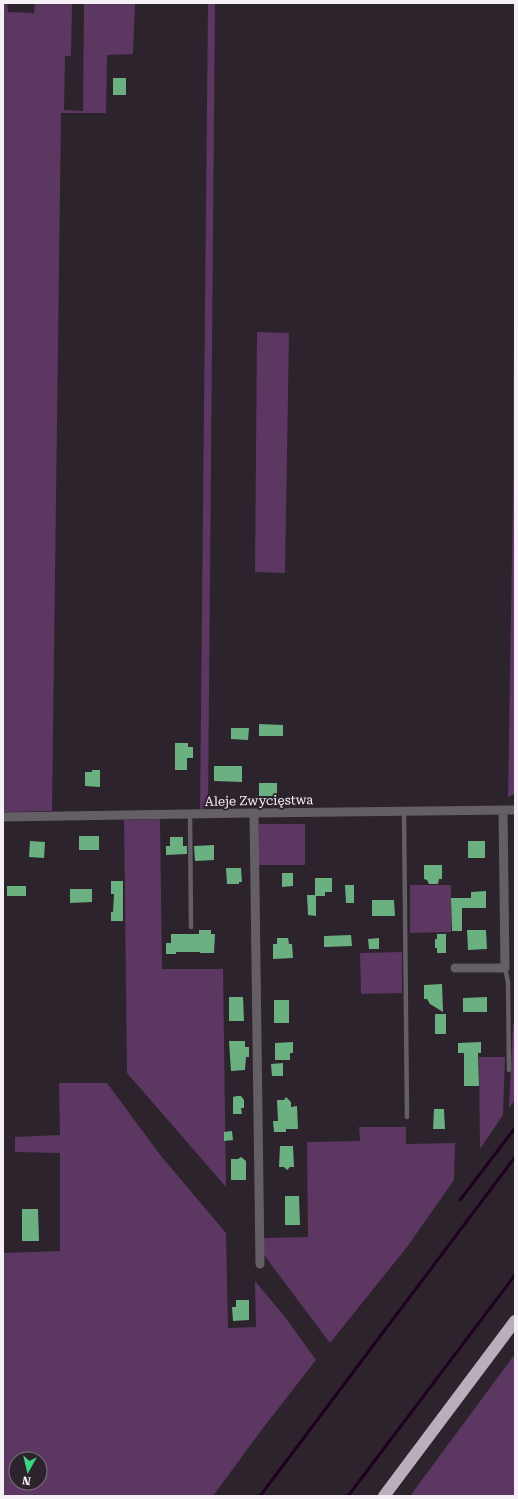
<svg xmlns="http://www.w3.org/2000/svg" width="518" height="1499" font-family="'Roboto Serif',serif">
<rect width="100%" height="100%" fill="#2c232d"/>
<path fill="#5b3761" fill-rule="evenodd" d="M3,3h4l1,9 26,1 1,-10h100l-2,51 -26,1 -1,58h-45l-9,698 -49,1zM72,4h12l-1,107 -19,-1 1,-54h6z
M208,3h7l-7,805 -8,1z
M515,83v711l-7,3 5,-304z
M257,332l32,1 -4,240 -30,-1z
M160,819l2,150h61l3,218 -99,-114 -3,-253z
M259,824h46v41h-46z
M410,885h41v47l-41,1z
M402,952v41l-41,1 -1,-41z
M513,1024h2v76l-6,8z
M479,1057h26l-2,58 -23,34z
M59,1083h48l54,73 65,77 2,95 28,-1 -1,-46 30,36 31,43 -53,68 -50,68h-210v-243l57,-2v-98l-45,-1v-15l45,-2zM16,1459h24v24h-24z
M359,1127h47v17l49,-1 -1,37 -47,67 -77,96 -66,-88 -1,-17 45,-1 -1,-95 53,-1z
M515,1354v142h-105z"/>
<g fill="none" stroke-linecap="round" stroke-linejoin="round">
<path stroke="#1d0023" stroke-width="3" d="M460,1200l55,-72
M260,1496l255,-339
M348,1496l167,-221"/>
</g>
<path fill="#6bb081" d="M113,78h13v17h-13z
M259,724l24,1v11h-24z
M231,728h18l-1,12 -17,-1z
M175,743h13v4h5v11h-6v12h-12z
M214,766h28v16l-28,-1z
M92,770h8v17l-15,-1v-14h7z
M259,783h18v13h-18z
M79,836h20v14h-20z
M170,837h13v9h4v8l-21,1v-9h4z
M30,841l15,1 -1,16 -15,-1z
M468,841h17v17h-17z
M214,845v15l-19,1 -1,-15z
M424,865h18v14h-3l-1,5h-9l-2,-4 -3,-1z
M226,868h15l1,14h-3v2h-12z
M282,873h11v13l-11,1z
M315,878h17v14h-7v4h-9v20l-8,-1 -1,-20h8z
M111,881h12v40h-12v-9h2l1,-18h-3z
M345,885h9v18h-8z
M7,886h19v10h-19z
M70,889h22v13l-22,1z
M486,891v17h-24v23h-10l-1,-33h20v-6z
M372,900h22l1,16h-23z
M199,930h12v4h4l-1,19h-14v-1h-24v2h-10v-11h5v-9h28z
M467,930h19l1,19 -19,1z
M437,934h9v19h-9v-5h-2v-9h2z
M351,935l1,11 -28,1v-11z
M277,938h11l1,6h3l1,14 -20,1v-15h4z
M379,938v11h-10l-1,-10z
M442,984l1,28 -13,-8 -3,-5h-3v-14z
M229,997h14l1,24h-15z
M487,997v15h-24v-14z
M274,1000h15v23h-15z
M435,1014h11v20h-11z
M229,1041h16v6h4v10h-3l-1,13 -14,1z
M293,1042v11h-3v7h-15v-17z
M481,1042v11h-3l1,33h-15v-33h-6v-10z
M283,1063v13h-11l-1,-12z
M237,1096h4l3,4v8h-3l1,6h-9v-17z
M286,1097l5,5v5l6,-1 1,23h-12v3h-12l-1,-11h5l-1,-21h7z
M434,1109h10l1,20h-12z
M232,1131l1,9 -9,1v-9z
M280,1146h13l1,21h-4l-3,3 -3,-3h-5z
M241,1157l5,4v19h-15v-21h7z
M285,1196h14l1,29h-15z
M22,1209h16l1,32h-17z
M236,1300h13v20l-16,1 -1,-14h4z"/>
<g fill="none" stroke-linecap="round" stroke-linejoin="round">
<path stroke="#645f65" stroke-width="4.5" d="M404,811l3,306
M190,813l1,114
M505,968l3,14 1,88"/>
<path stroke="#645f65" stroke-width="9" d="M254,813l6,451
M3,817l245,-4 267,-3
M455,968h50l-2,-158"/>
<path stroke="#baaebc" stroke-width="12" d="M384,1496l131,-175"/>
</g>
<g text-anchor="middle" stroke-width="4" stroke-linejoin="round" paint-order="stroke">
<g font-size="13" fill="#f5eff6" stroke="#2c232d">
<text transform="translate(259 800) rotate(-1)" y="5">Aleje Zwycięstwa</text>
</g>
</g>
<rect width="518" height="1499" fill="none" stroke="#f5eff6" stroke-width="8"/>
<g transform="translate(28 1471) rotate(188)"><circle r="19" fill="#2c232d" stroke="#7c757d"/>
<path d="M0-3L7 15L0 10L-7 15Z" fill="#39d87f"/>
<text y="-6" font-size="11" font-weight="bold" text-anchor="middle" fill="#f5eff6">N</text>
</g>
</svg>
